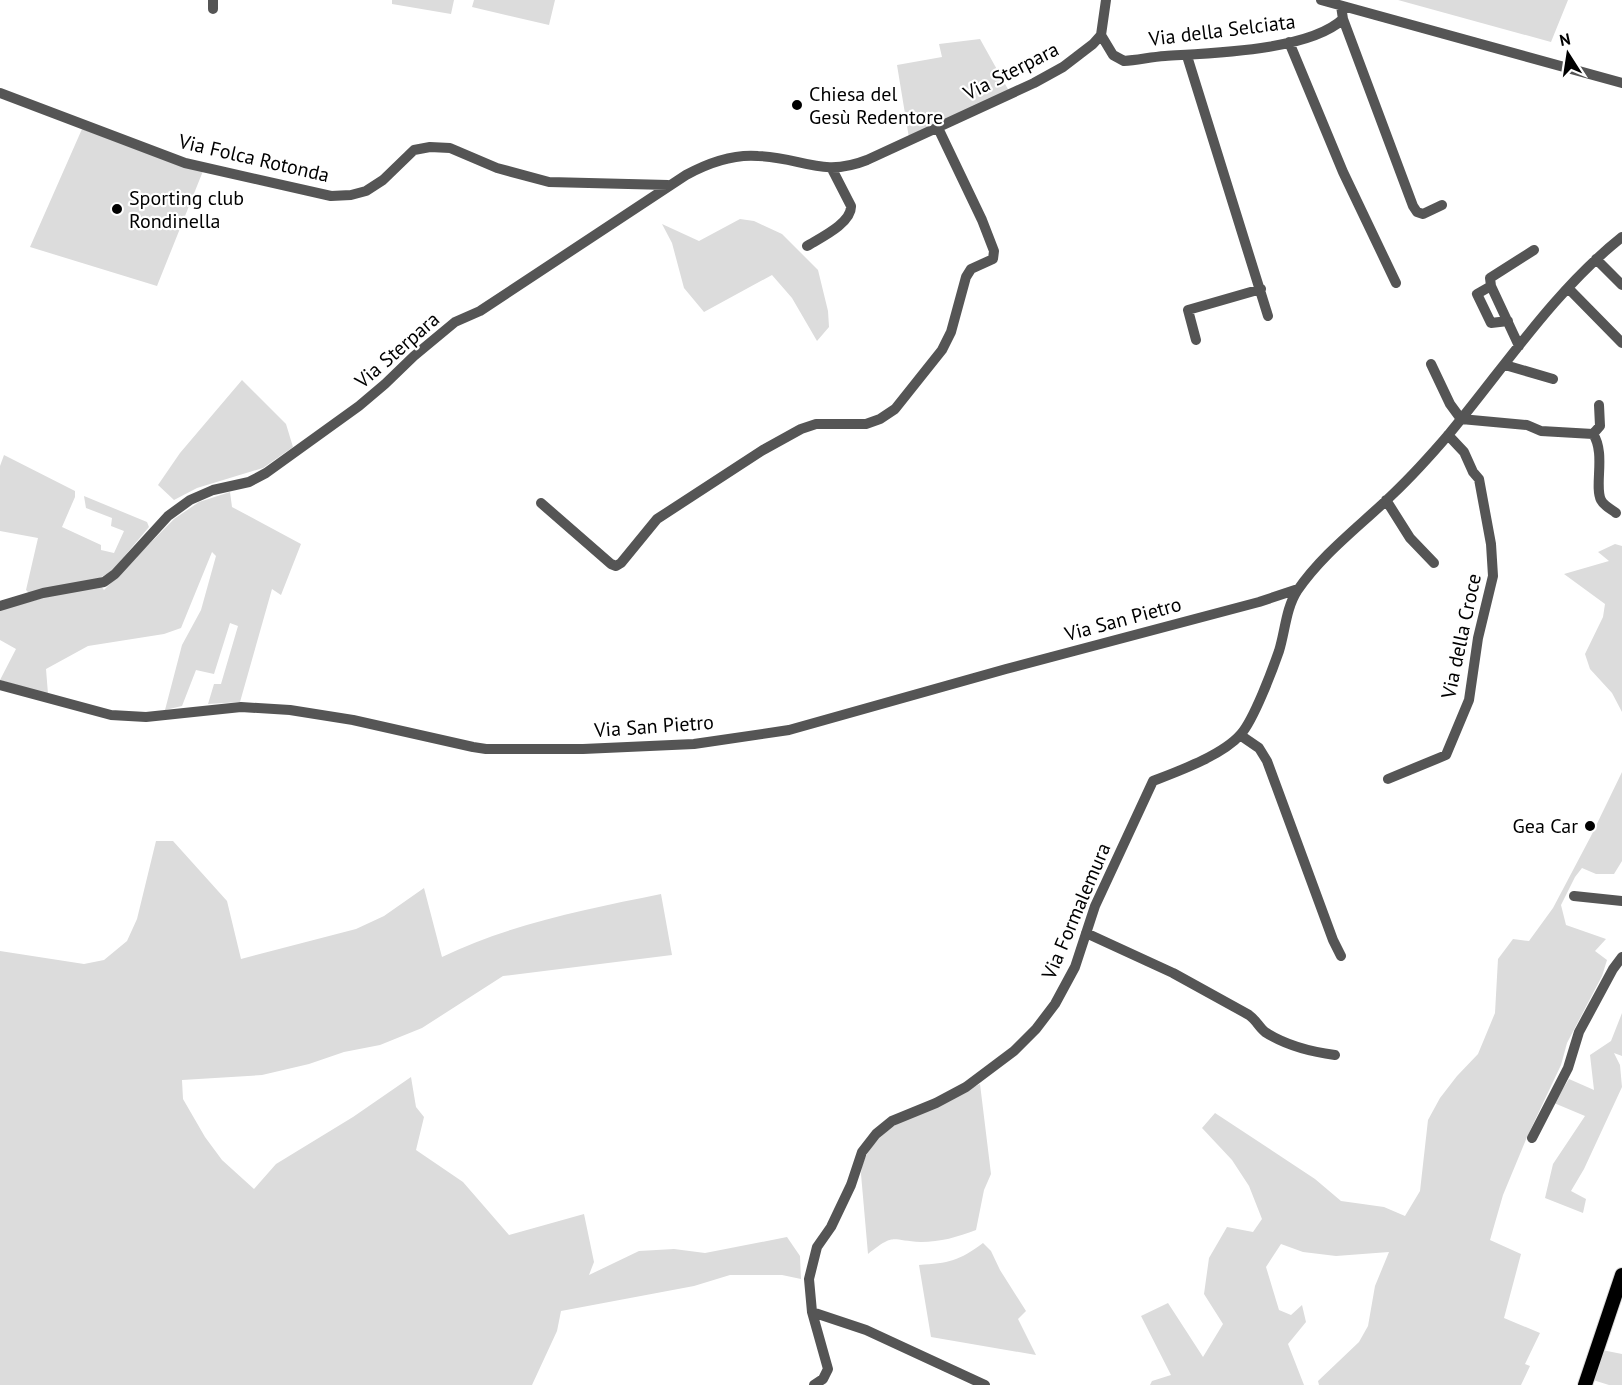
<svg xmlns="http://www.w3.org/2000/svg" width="1622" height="1385" font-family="'PT Sans',sans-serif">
<rect width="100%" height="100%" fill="#fff"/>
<path fill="#dcdcdc" d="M392,0h62l-3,14 -59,-10z
M474,0h81l-6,25 -77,-18z
M1398,0h170l-17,42z
M980,39l29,52 -100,47 -12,-73 45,-8 -3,-13z
M82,129l121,42 -46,115 -127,-39z
M740,219l14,2 28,13 36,36 10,41 1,16 -12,14 -25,-43 -20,-23 -68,37 -20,-24 -12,-45 -10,-19 37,17z
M242,380l44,44 7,23 -30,21 -66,20 -23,12 -16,-15 22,-32z
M4,455l71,36v6l-13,30 39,18v5l13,3 10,-22 -13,-5 1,-8 -26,-10 -2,-12 63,26 2,5 -37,44 -16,9 -67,13 -3,-3 12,-52 -38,-7v-65z
M230,492l2,15 69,37 -20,51 -9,-6 -32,113 -32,2 6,-20h7l17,-58 -8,-3 -16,51 -18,-4 -14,36 -17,4 17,-65 19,-35 15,-54 -4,-4 -31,76 -17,6 -76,12 -42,23 2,25 -48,-14 16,-31 -16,-9v-30l57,-16 44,-8 3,4 70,-71 25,-17z
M1615,544l7,2v166l-10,-19 -22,-24 -5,-15 18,-37 2,-13 -41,-30 45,-13 -11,-9z
M1622,772v89l-8,13h-18l-14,-6 -7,9 -14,28 5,20 40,14 -11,12 12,9 -5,16 -35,67 -6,22 -34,72 -24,58 -13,45 31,14 -17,64 36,15 -15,31 5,2 -9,19h-202l-1,-4 41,-39 9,-16 7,-40 14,-34 -53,4 -33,-4 -22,-8 -15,23 13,43 12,5 11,-10 4,17 -18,22 16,41h-154l2,-4 19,-6 -30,-59 27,-13 35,54 20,-33 -19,-30 5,-36 18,-31 26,5 9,-13 -13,-33 -17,-26 -30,-32 13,-15 100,66 26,22 43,6 21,9 15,-25 8,-71 12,-22 17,-22 21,-22 17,-41 3,-54 15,-20 16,2 24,-33 38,-72z
M156,841h17l54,60 14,58 115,-30 28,-13 40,-28 18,69c68,-33 145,-48 219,-63l11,61 -169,21 -81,52 -42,17 -36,7 -35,12 -47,11 -80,5 1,19 22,38 17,23 32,29 22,-25 77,-47 58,-40 5,30 8,10 -8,33 47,32 46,53 75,-21 10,48 -5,13 50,-24 35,-2 31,4 82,-16 13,19 1,23 -19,-4h-52l-36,11 -133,25 -4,20 -25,54h-532v-434l84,13 20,-4 23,-19 10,-22z
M1622,1013v43l-8,-3 6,12 2,22 -38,82 -13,22 15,8 -3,14 -38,-15 8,-34 32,-48 -31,-13 15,-24 25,11 -4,-35 21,-14z
M980,1084l11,90 -7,16 -8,40c-18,7 -36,12 -55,12 -31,-1 -25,-10 -53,12l-7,-80c5,-49 80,-72 119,-90z
M983,1243l8,8 9,19 26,41 -8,8 18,36 -105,-18 -12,-72c30,-2 40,-4 64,-22z
M1602,1350l20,4v31h-13l-16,-5z"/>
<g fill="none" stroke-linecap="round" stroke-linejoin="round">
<g stroke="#dbdbdb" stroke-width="16">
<path id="major" d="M1585,1385l37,-110"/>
</g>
<path stroke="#555" stroke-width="10" d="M1321,0l301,83
M213,9v-9
M1343,19l70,187 4,6 6,2 19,-9
M1101,35l12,20 11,6c14,-1 27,-4 41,-5 46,-3 144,-5 178,-37l-2,-13
M1289,42l54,130 53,111
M1187,56l81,260
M0,93l185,70 146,33 20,-1 15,-4 17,-11 31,-30 16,-3 20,1 47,20 52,14 119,3
M807,246c13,-8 45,-23 44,-40l-19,-37
M1596,259l26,26
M1491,286l-14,8 14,29 17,-2
M1569,289l53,54
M1196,340l-8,-30 73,-21
M1519,346l-28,-60 -1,-8 44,-28
M1431,364l19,40 11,15 66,6 14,6 52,3c13,19 1,52 8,66 3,6 10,9 15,13
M1505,365l48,14
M1593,434l7,-8 -1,-21
M1386,500l24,38 24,25
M541,503l70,61 5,2 5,-3 36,-44 106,-69 38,-21 15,-5h50l14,-5 15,-10 47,-59 9,-18 15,-55 5,-8 22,-10 1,-8 -12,-31 -44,-92
M0,606l43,-13 61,-11 11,-8 53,-58 22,-16 23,-10 36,-8 17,-9 93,-67 26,-22 29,-28 41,-34 25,-11 206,-136c22,-12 47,-21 72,-19 43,1 64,22 109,4l167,-77 29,-16 30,-23 8,-9 5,-35
M0,685l111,30 35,2 95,-10 49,3 63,10 120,27 13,2h97l111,-5 95,-14 217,-61 253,-67 39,-13
M1240,735l19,13 8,13 66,179 8,16
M1388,779l58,-24 23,-55 9,-62 15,-62 -2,-32 -12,-65 -6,-7 -9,-20 -16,-17
M1574,896l48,5
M1086,933l87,40 76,42c7,5 10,12 16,17 20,13 47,20 70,23
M1532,1138l36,-70 11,-36 34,-63 9,-12
M812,1312l54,18 119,55
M814,1385l9,-6 5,-10 -16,-57 -3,-33 8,-32 14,-20 20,-42 11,-33 14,-18 16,-13 44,-18 30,-16 48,-36 22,-22 19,-25 20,-37 20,-61 58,-125c26,-10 70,-26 88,-47 13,-15 31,-63 38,-83 6,-19 7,-43 18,-60 26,-38 63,-65 96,-97 19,-18 38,-39 56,-60 55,-66 105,-143 173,-197"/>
<use href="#major" stroke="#000" stroke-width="14"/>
</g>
<g fill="#000" stroke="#fff" stroke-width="2">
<circle cx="797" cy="105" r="6"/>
<circle cx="117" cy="209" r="6"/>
<circle cx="1590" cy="826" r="6"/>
</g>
<g text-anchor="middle" stroke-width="4.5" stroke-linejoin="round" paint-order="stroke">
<g font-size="20" fill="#000" stroke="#fff">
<text transform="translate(1222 30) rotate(-7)" y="7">Via della Selciata</text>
<text transform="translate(1011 71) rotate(-27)" y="7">Via Sterpara</text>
<text transform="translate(254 158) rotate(13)" y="7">Via Folca Rotonda</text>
<text transform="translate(397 350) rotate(-41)" y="7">Via Sterpara</text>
<text transform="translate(1123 619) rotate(-15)" y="7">Via San Pietro</text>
<text transform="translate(1461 636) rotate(-78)" y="7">Via della Croce</text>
<text transform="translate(654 726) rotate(-4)" y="7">Via San Pietro</text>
<text transform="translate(1076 911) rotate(-67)" y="7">Via Formalemura</text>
</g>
<g font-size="20" fill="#000" stroke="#fff" text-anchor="start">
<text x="809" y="101">Chiesa del<tspan x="809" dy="23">Gesù Redentore</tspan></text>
<text x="129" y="205">Sporting club<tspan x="129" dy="23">Rondinella</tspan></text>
<text x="1578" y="833" text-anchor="end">Gea Car</text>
</g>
</g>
<g transform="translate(1568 54) rotate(348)" stroke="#ffffff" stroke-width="4.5" paint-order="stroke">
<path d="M0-4.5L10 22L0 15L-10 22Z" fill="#000000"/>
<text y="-9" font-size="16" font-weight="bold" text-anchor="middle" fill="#000000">N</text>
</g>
</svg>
